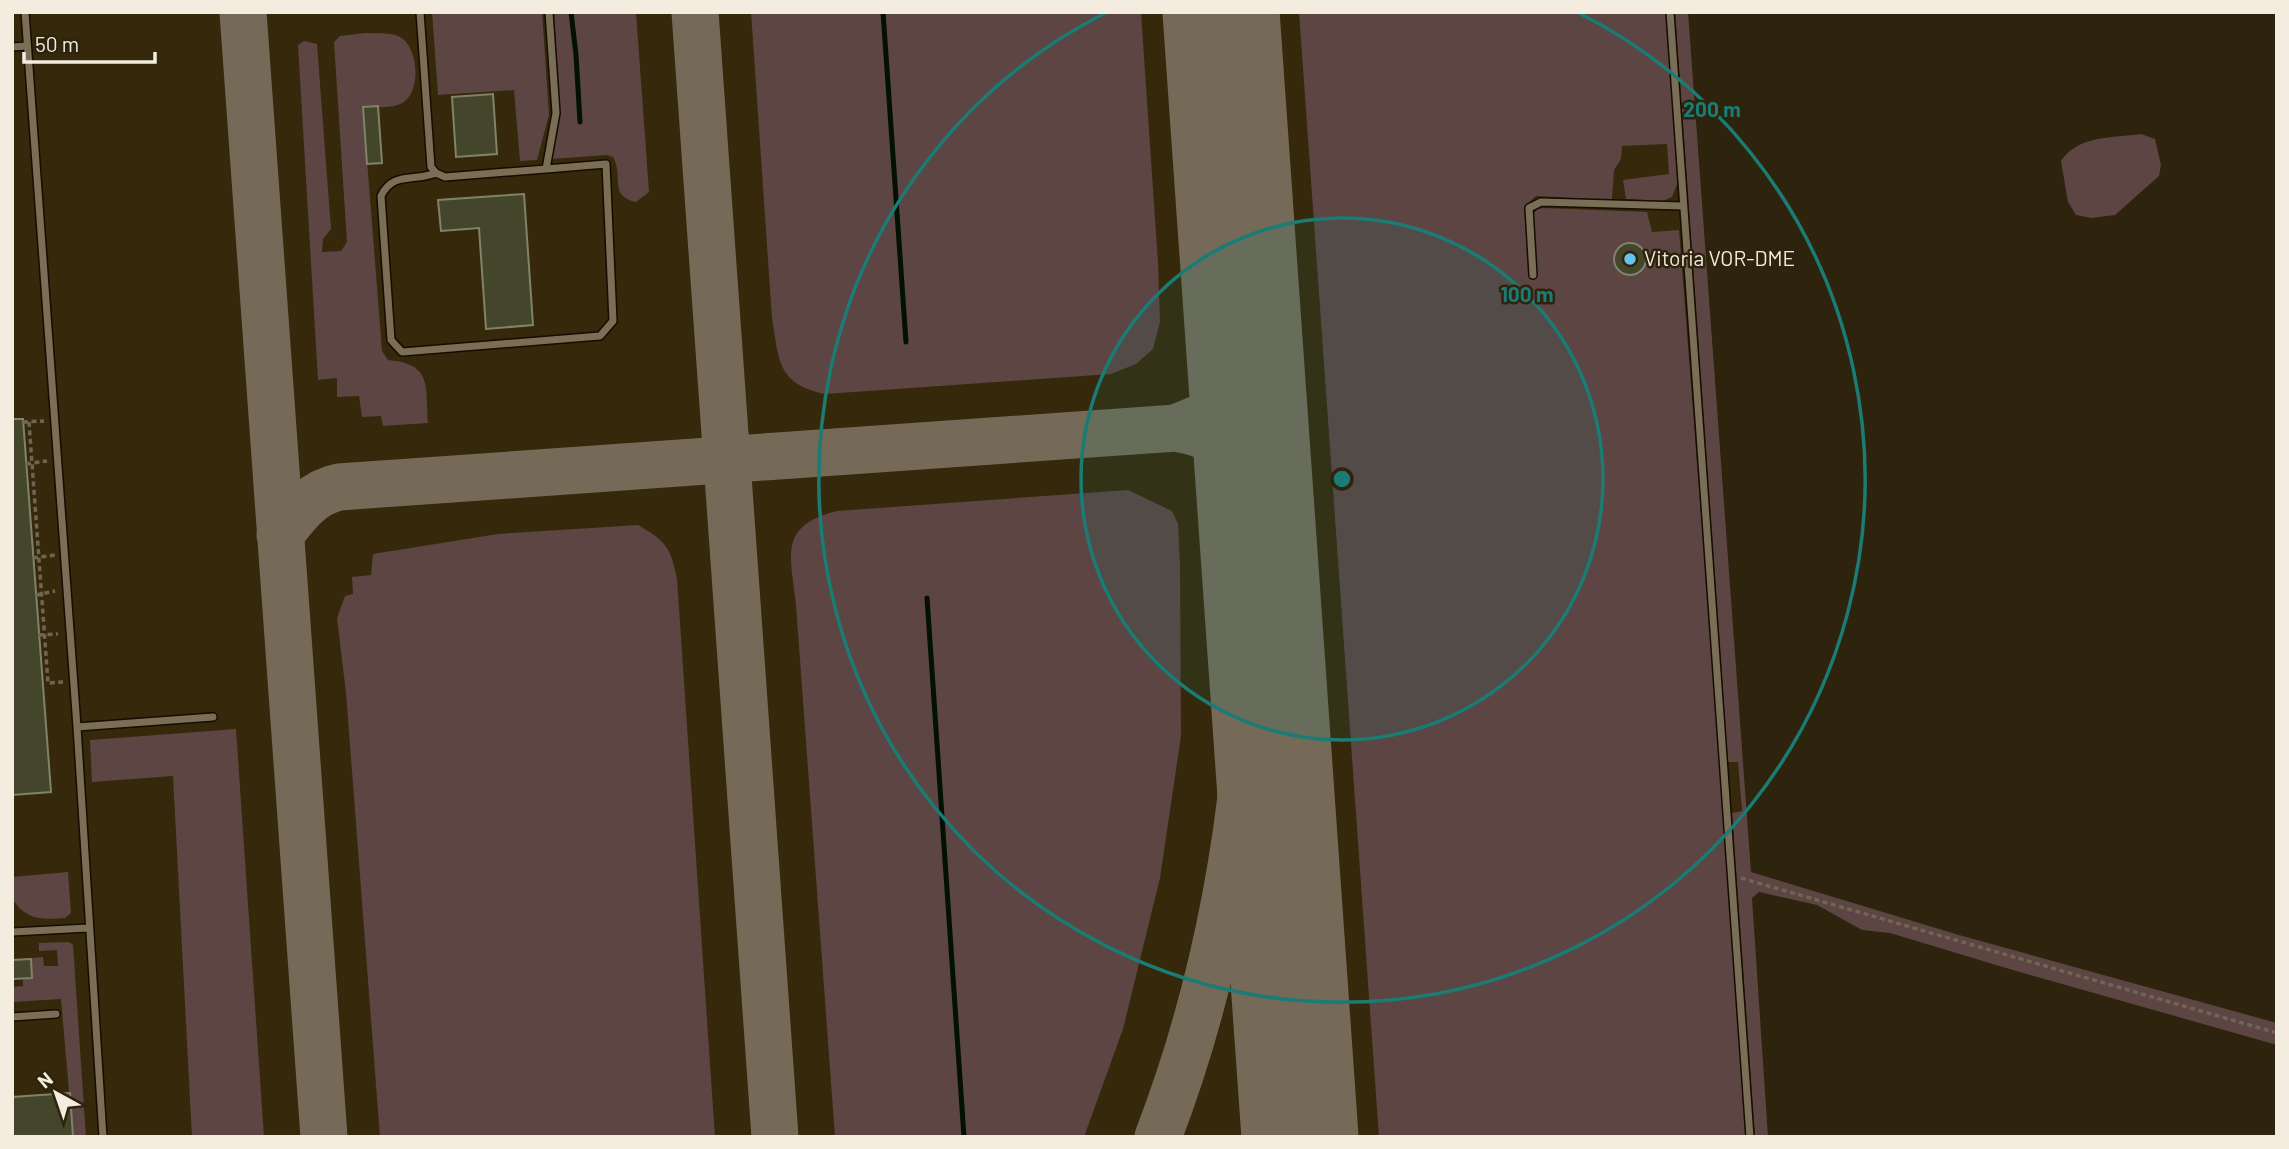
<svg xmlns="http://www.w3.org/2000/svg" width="2289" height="1149" font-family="Barlow,sans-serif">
<rect width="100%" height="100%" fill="#2e230d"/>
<path fill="#36280a" d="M12,12h1672l81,1125h-1753z"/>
<path fill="#5c4543" d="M432,12h110l7,103 -12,45 -17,1 -6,-71 -76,5z
M554,12h82l13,180 -13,10c-28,-6 -12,-26 -23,-45l-6,-2 -55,4 8,-42z
M751,12h390l17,251 2,59 -7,27 -17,15 -25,10 -286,20c-48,-10 -46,-34 -53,-76z
M1299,12h367l12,170 -6,15 -9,4 -37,-2 -3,-19 46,-6 -2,-30 -45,2 -1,13 -7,11 -2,30 -76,-4 -9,8 -2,16 5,59h5l-3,-64 6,-6 6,-1 103,4 5,20 27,-2 40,515 27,392h-367z
M1675,12h13l63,860 208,63 318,88v22l-271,-77 -116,-35 -28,-3 -45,-25 -58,-13 -7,6 16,239h-13l-23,-324 10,-2 -4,-49h-10z
M365,33c12,1 28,-2 38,6 15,12 17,49 3,61 -10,10 -30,6 -43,8l19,243 6,9c45,4 37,26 40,63l-45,3 -2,-10 -19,1 -3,-21 -22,1v-19l-19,2 -20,-335 6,-4 13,3 14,185 -8,10 -1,13 19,-1 6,-9 -13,-200 6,-6z
M2141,134l14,5 6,26 -2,11 -44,39 -24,3 -15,-3 -8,-13 -7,-41c17,-26 52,-23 80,-27z
M1128,490l44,21 6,13 2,40 1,172 -21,142 -37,151 -39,108h-249l-39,-532c-5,-49 -19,-79 41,-94z
M638,525c28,16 33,23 39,54l38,558h-335l-34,-444 -9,-75 8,-22 8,-2 -1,-17 19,-2 2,-21 125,-20z
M236,729l28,408h-72l-19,-361 -81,6 -2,-42z
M68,872l3,41 -6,5c-23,2 -40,2 -53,-20v-21z
M69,942l4,3 13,192h-13l-12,-138 -49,3v-15l11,-1 -1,-27 21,-2 1,9h14l-1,-16 -18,1v-8z"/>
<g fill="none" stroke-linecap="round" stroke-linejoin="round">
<path stroke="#021102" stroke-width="5" d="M571,12l5,43 4,67
M883,12l23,330
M927,598l37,539"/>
<path stroke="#746a57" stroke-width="47" d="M243,12l81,1125
M695,12l80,1125
M1176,428c9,-4 18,-7 26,-11 38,-21 39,-66 40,-103
M280,535c17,-22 31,-42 59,-48l837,-59c39,7 60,20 74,59 11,27 5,79 4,110 -2,186 -29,366 -96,540"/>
<path stroke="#746a57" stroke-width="117" d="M1221,12l79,1125"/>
</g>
<path fill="#43462a" stroke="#808369" stroke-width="2" d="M493,94l4,60 -41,3 -4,-60z
M378,106l4,57 -15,1 -4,-57z
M524,194l9,131 -47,4 -7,-101 -38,3 -3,-31z
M1614 259a16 16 0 1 1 32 0a16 16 0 1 1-32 0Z
M12,419h11l28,373 -39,3z
M31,959l1,19 -20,1v-19z
M70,1093l3,44h-61v-40z"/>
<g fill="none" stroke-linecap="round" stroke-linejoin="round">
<g stroke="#160c00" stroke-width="10">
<path id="lane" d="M25,12l52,715 26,410
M420,12l11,155 5,6 9,4 101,-8 10,-56 -7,-101
M1670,12l80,1125
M12,47l15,-1
M436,173c-22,9 -43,-2 -55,23l10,144 11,12 198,-16 13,-15 -7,-157 -60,5
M1533,275l-4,-67 12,-6 142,4
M77,727l136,-10
M12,932l76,-4
M12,1017l44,-3"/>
</g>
<path stroke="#6f6552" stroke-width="3.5" stroke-dasharray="5 3.5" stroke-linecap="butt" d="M23,422l21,-1
M29,422l19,261 15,-1
M26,464l21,-3
M33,558l22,-3
M36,595l19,-4
M39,635l19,-1
M1741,878l536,155"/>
<use href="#lane" stroke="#7a6e56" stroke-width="7"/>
</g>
<circle cx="1342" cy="479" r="261" fill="#1a7c74" fill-opacity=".12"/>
<g fill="none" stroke="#1a7c74" stroke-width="3.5">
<circle cx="1342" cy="479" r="261"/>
<path d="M1579 13A523 523 0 1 1 1105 13"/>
</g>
<circle fill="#66c4ef" stroke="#2e230d" stroke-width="2.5" cx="1630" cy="259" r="7"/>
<g text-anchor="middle" stroke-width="5" stroke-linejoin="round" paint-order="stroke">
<g font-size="21" fill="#f3ecdf" stroke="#2e230d" text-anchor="start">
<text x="1644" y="266">Vitoria VOR-DME</text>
</g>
</g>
<circle cx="1342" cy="479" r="10" fill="#1a7c74" stroke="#2e230d" stroke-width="3.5"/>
<g font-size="21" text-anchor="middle" font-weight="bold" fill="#1a7c74" stroke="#2e230d" stroke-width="5" stroke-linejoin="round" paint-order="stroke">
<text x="1712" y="117">200 m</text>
<text x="1527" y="302">100 m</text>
</g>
<rect width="2289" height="1149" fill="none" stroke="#f3ecdf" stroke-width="28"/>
<g transform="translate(56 1093) rotate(320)" stroke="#2e230d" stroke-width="5" paint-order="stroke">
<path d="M0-5L12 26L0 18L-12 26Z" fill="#f3ecdf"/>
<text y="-10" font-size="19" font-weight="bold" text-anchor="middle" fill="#f3ecdf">N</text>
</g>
<path d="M24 52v10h131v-10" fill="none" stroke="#f3ecdf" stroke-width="3.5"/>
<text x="35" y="52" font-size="21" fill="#f3ecdf" stroke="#2e230d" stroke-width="5" paint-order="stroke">50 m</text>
</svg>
